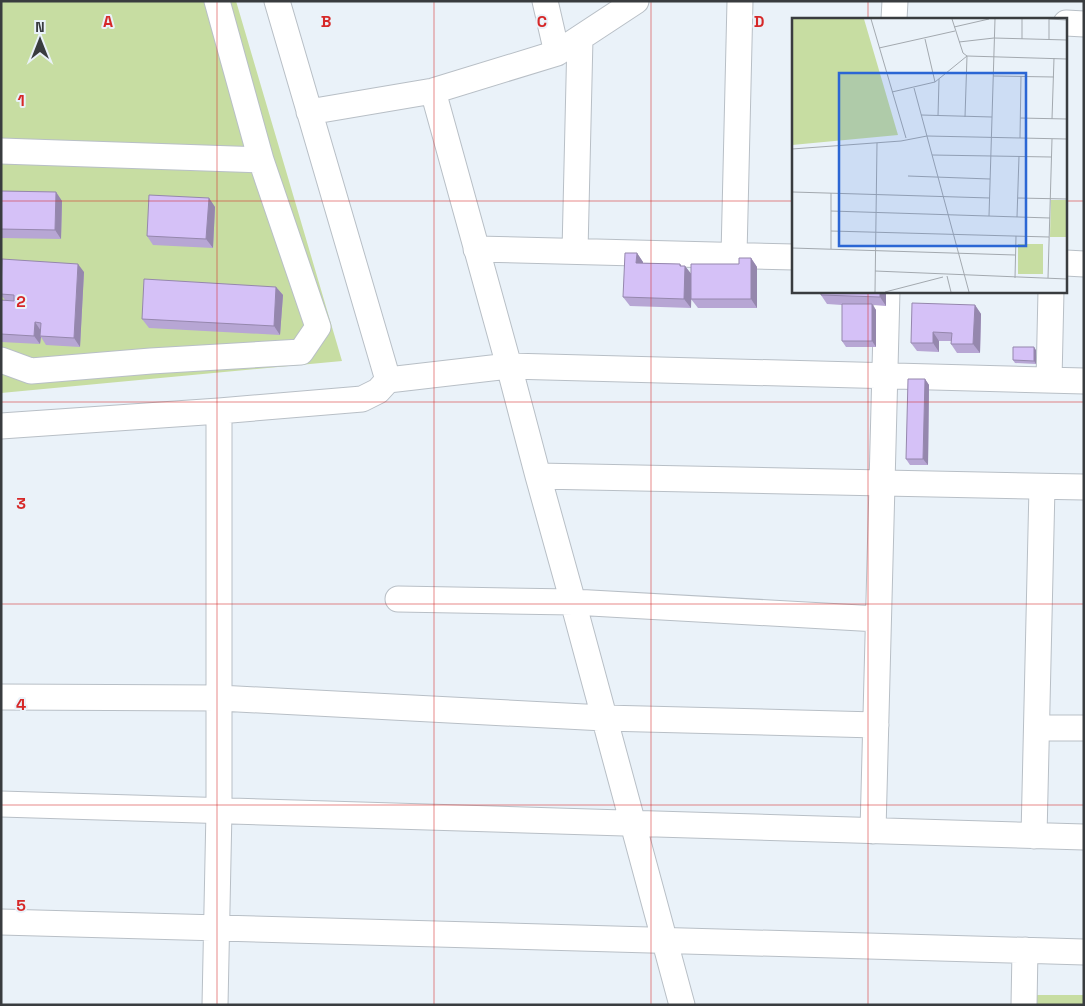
<svg xmlns="http://www.w3.org/2000/svg" width="1085" height="1006" font-family="'Space Grotesk',sans-serif">
<rect width="100%" height="100%" fill="#eaf2f9"/>
<path fill="#c7dda2" d="M1,1h235l106,360 -341,32z
M1037,995h47v10h-47z"/>
<g fill="none" stroke-linecap="round" stroke-linejoin="round">
<g stroke="#b8bfc6" stroke-width="27">
<path id="minor" d="M277,1l111,379
M545,1l12,52
M894,19l1,-18
M1066,23l18,1
M433,91l76,275 29,110 35,126 109,403
M309,112l124,-21 124,-38 79,-52
M1,151l260,9
M476,249l318,8
M575,251l5,-213
M734,255l6,-254
M1066,263l18,1
M1,360l30,11 120,-10 150,-9 17,-25 -57,-167 -44,-159
M1049,380l2,-89
M1,426l218,-15 143,-12 16,-8 10,-11 121,-14 575,15
M538,476l546,11
M398,599l175,3 305,17
M1,697l218,1 385,20 272,7
M1037,728h47
M1,804l1083,33
M873,831l14,-540
M1034,836l8,-349
M1,922l1083,30
M215,1005l4,-195v-399
M1024,1005l1,-55"/>
</g>
<use href="#minor" stroke="#fff" stroke-width="25"/>
</g>
<path fill="#b7a6d4" d="M1,191l55,1 6,9 -1,38 -59,-1 -1,-2z
M209,198l6,9 -2,41 -60,-3 -6,-9z
M637,253l6,9v1l37,1 1,2h4l6,8 48,-10 12,-6 6,9v41h-59l-7,-9v-13v22l-61,-2 -7,-9z
M84,272l-4,75 -34,-2 -5,-8 -1,7 -39,-2v-42h4l-4,-5v-18z
M276,287l7,8 -3,40 -131,-7 -7,-9z
M821,291h65v15l-13,-1 3,5v37h-30l-4,-6v-36l-15,-1 -6,-9z
M975,305l6,9 -1,39h-23l-6,-9v-3h-12v11l-22,-1 -6,-8z
M1036,350v14l-21,-1 -2,-3z
M925,379l4,6 -1,80h-18l-4,-6z"/>
<path fill="#9587ad" d="M56,192l6,9 -1,38 -6,-9z
M209,198l6,9 -2,41 -7,-9z
M637,253l6,9 -1,10 -6,-9z
M751,258l6,9v41l-6,-9z
M78,264l6,8 -4,75 -6,-9z
M680,264l5,8v-6l7,9 -1,33 -7,-9z
M276,287l7,8 -3,40 -6,-9z
M880,291h6v15l-6,-9z
M872,304l4,6v37l-4,-6z
M975,305l6,9 -1,39 -7,-9z
M35,322l6,9 -1,5 1,1 -1,7 -6,-8z
M933,332l6,9v11l-6,-9z
M1034,347l2,3v14l-2,-3z
M925,379l4,6 -1,80 -5,-6z"/>
<path fill="#d5c1f7" stroke="#9587ad" d="M1,191l55,1 -1,38 -54,-1z
M149,195l60,3 -3,41 -59,-3z
M625,253h12l-1,10 44,1v2h5l-1,33 -61,-2z
M739,258h12v41h-60v-35h48z
M2,259l76,5 -4,74 -34,-2 1,-13 -6,-1 -1,14 -33,-2v-34l13,1v-6l-13,-1z
M144,279l132,8 -2,39 -132,-7z
M821,291h59v6l-59,-2z
M912,303l63,2 -2,39h-22l1,-11 -19,-1v11h-22z
M842,304h30v37h-30z
M1013,347h21v14l-21,-1z
M908,379h17l-2,80h-17z"/>
<path fill="none" stroke="#d62828" stroke-width="1" stroke-opacity="0.55" d="M217,1v1004M434,1v1004M651,1v1004M868,1v18M1,201h793M1066,201h18M868,291v714M1,402h1083M1,604h1083M1,805h1083"/>
<g transform="translate(792 18)">
<rect width="275" height="275" fill="#eaf2f9"/>
<path d="M0,1h72l34,116 -106,10zM259,182h16v37h-17zM226,226h25v30h-25z" fill="#c7dda2"/>
<path fill="none" stroke="#a3a9af" stroke-width="1" d="M79,1l35,119M160,1l11,34 4,3 100,3M257,1l18,1M162,9l35,-8M133,21l10,43M230,21v-20M257,22v-21M167,24l35,-4 73,2M87,30l76,-17M201,58l61,1M122,70l55,204M100,74l43,-10 32,-26M129,97l71,2M146,98l1,-37M173,99l2,-61M228,100l47,1M260,101l2,-61M228,120l1,-62M0,131l109,-8 26,-5 140,3M140,137l119,2M116,158l82,3M1,174l197,6M226,180l49,1M39,193l219,7M197,198l6,-197M225,199l2,-61M39,213l218,6M0,230l223,7M39,231v-56M83,253l192,8M155,258l4,16M223,260l1,-42M256,260l4,-139M83,274l2,-149M93,274l58,-15"/>
<path fill="#2b66d4" fill-opacity="0.15" stroke="#2b66d4" stroke-width="2.5" d="M47,55h187v173h-187z"/>
<rect width="275" height="275" fill="none" stroke="#393c3f" stroke-width="2.5"/>
</g>
<g font-size="16" text-anchor="middle" font-weight="bold" fill="#d62828" stroke="#eaf2f9" stroke-width="4" stroke-linejoin="round" paint-order="stroke">
<text x="108" y="27">A</text>
<text x="326" y="27">B</text>
<text x="542" y="27">C</text>
<text x="759" y="27">D</text>
<text x="21" y="106">1</text>
<text x="21" y="307">2</text>
<text x="21" y="509">3</text>
<text x="21" y="710">4</text>
<text x="21" y="911">5</text>
</g>
<rect width="1085" height="1006" fill="none" stroke="#393c3f" stroke-width="5"/>
<g transform="translate(40 40)" stroke="#eaf2f9" stroke-width="4" paint-order="stroke">
<path d="M0-4L9 19L0 12L-9 19Z" fill="#393c3f"/>
<text y="-8" font-size="14" font-weight="bold" text-anchor="middle" fill="#393c3f">N</text>
</g>
</svg>
